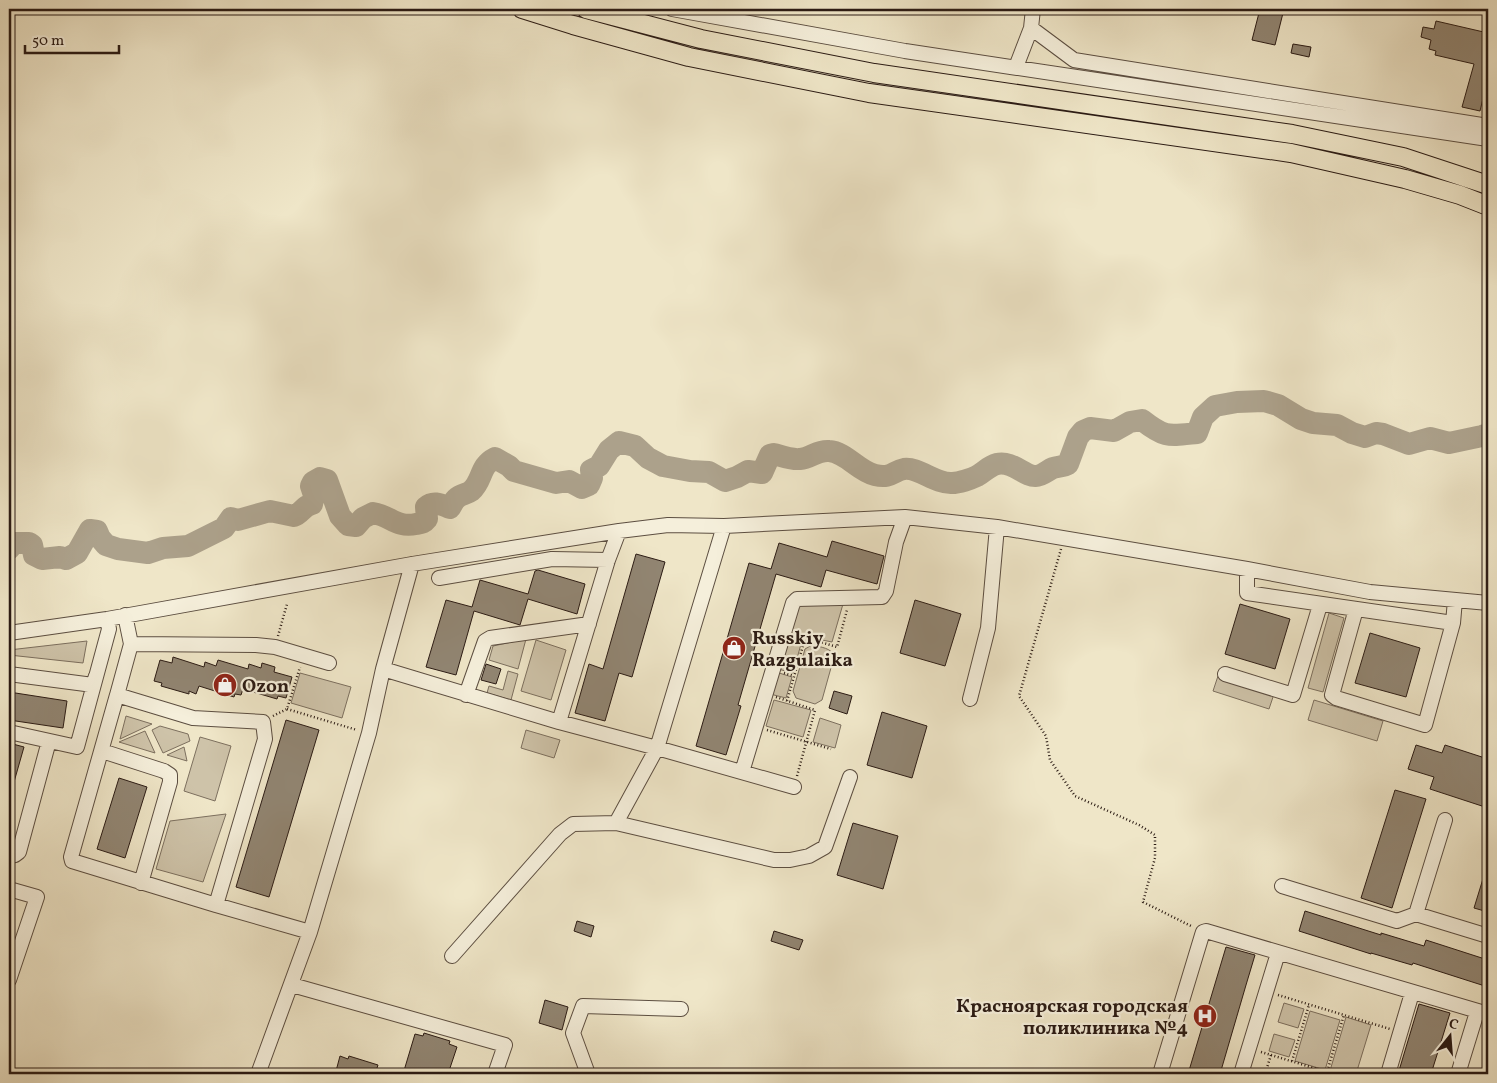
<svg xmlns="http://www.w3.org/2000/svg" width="1497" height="1083" font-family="Vollkorn,serif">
<rect width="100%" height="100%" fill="#efe6c8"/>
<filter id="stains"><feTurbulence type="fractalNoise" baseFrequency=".004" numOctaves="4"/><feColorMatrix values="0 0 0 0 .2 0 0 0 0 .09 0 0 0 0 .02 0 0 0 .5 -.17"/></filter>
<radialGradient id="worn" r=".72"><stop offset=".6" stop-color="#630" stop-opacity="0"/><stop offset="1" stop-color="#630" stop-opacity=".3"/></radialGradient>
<path fill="#cec3a9" stroke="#7c6f5e" d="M797,603l46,1 -11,38 -44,-9z
M1329,613l15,5 -21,74 -15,-4z
M526,639l-8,30 -29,-9 4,-14z
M536,640l30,10 -15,50 -30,-9z
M786,640l15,4 -8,29 -15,-4z
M87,641l-4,22 -74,-8v-5z
M812,645c8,2 21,3 22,12l-12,43 -7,4 -19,-6 -3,-7 12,-42z
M508,671l10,3 -7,26 -24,-7 2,-7 14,4z
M776,672l16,5 -6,21 -16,-4z
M300,673l51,14 -9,31 -51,-15z
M1218,676l56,18 -5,15 -56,-18z
M774,700l37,10 -8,27 -37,-11z
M1314,700l69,21 -6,20 -69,-21z
M126,716l26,8 -32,15z
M820,718l21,7 -6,23 -22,-6z
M160,726l28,8 2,7 -27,12 -11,-23z
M526,730l34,10 -6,18 -33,-10z
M145,731l10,22 -36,-11z
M200,737l31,9 -16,55 -31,-10z
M184,747l3,14 -20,-6z
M226,814l-23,68 -47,-13 14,-48z
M1284,1003l20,6 -6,19 -20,-6z
M1310,1011l30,9 -15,50 -30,-9z
M1346,1017l25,8 -15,49h-27z
M1274,1034l21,6 -6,17 -20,-6z"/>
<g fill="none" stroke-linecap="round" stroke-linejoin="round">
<path stroke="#aca18b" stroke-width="22" d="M9,549l5,-6h15l3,2 2,10 8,4 18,-2 6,2 11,-6 13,-23 7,1 3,7 6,7 12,4 30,4 15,-5 25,-2 36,-18 7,-10 7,2 32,-9 24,5c7,-2 9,-10 18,-12l2,-9 -3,-9 2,-4 7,-4 7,2 13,36 8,9 8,1 7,-8 10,-5c18,3 23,15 43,11 5,-1 8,-1 11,-5l-1,-12c8,-7 16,-2 24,1 2,-3 4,-8 7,-10 4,-4 10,-4 14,-7 12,-10 8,-25 24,-33l14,8 5,5 42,12 13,-2 13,7 7,-3 3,-7 -1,-8 8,-4 10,-16 10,-8 16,4 13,12 15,8 27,5 19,1 16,9 12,-4 11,-6 14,2 8,-18 4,-1c7,2 19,6 26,5 11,-1 17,-9 29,-8 17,1 29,20 46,24 16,4 18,-4 29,-6 15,-2 31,15 48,14 7,0 19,-4 25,-7 7,-4 12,-10 20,-12 15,-4 28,13 39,12 6,0 12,-6 17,-8 5,-2 10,-1 15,-4l10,-27 5,-6 7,-3 24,3 16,-9 12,-2c23,18 26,16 55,13l6,-16 12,-11 22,-4 27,-1 14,4 23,14 12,4 24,2 15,8 13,4 11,-4 7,1 26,10 21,-6 19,5 33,-7 6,-2"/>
</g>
<path fill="#918572" stroke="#2b1b14" d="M1260,9h24l-9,36 -23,-5z
M1436,21l52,12v57h-3l-5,21 -18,-4 12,-43 -39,-9 1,-4 -7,-2 2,-9 -10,-3 2,-10 11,2z
M1293,44l18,3 -2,10 -18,-4z
M832,541l52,15 -7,28 -51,-14 -5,17 -45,-13 -38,131 3,1 -15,49 -30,-9 53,-183 22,6 8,-26 48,14z
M636,554l29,8 -33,115 -13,-4 -14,48 -30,-8 14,-49 14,5z
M538,570l47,14 -8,30 -49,-15 -8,26 -46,-14 -18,64 -30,-8 20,-67 26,7 8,-27 48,14 7,-23z
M915,600l46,14 -16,52 -45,-13z
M1240,604l50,15 -15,50 -50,-15z
M1370,633l50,15 -14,49 -51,-14z
M173,657l31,10 1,-5 11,4 2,-6 30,9 1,-5 12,4 1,-5 13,4 -1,5 18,5 -6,21 -8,-2 -1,3 -34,-10 -2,6 -6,-1 -1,3 -35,-11 -3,8 -7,-3v3l-28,-8 1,-3 -8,-2 6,-21 12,3z
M486,664l15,5 -5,15 -15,-4z
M834,691l18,5 -5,18 -18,-6z
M9,692l58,9 -4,27 -54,-8z
M882,712l45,14 -15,52 -45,-13z
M286,720l33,10 -50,167 -33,-10z
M9,743l15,4 -12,42h-3z
M1416,745l26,8 3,-8 43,14v49l-58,-19 4,-12 -26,-8z
M119,778l28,9 -22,71 -28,-9z
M1395,790l31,9 -34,109 -31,-10z
M853,823l45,13 -15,53 -46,-14z
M1486,869h2v43l-14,-4z
M1305,911l76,24v-2l43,13 2,-6 62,20v27l-75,-24 -1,2 -41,-12v1l-72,-23z
M577,921l17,5 -3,11 -17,-6z
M774,931l29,9 -4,10 -28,-9z
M1226,947l29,8 -9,30 -26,89h-32z
M545,1000l23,7 -6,23 -23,-7z
M1419,1004l31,9 -19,61h-33z
M424,1033l26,8 -1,3 8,3 -9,27h-45l12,-40 8,2z
M340,1056l8,3 1,-3 29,9 -3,9h-37l1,-3h-3z"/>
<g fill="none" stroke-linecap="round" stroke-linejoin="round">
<g stroke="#5c4e41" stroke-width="16">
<path id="minor" d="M672,9l233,42 583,88
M1031,28l43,32 414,66
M1016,67l15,-39 2,-19
M1247,569v24l206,30
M439,578l113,-19 56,1
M1356,609l-24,86 4,3 89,27 28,-102 2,-23
M125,615l6,29 -14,51 76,23 70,4 2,17 -49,166 94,27
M9,633l98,-14 305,-55 207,-33 49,-6 56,1 181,-9 92,10 250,42 123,23 118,11
M131,644l125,1 19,2 54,16
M383,669l176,53 98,26 137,39
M9,674l84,11 3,-9
M1225,674l68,21 27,-90
M117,695l-46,162 1,4 144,44
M466,695l19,-54 5,-3 99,-14
M970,699l18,-71 9,-101
M559,722l49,-162 11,-29
M9,732l68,15 32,-118 -2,-10
M102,751l62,20 6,4v7l-29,101
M742,772l51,-169 4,-4 85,-2 4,-6 10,-49 9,-25
M616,823l41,-75 67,-222
M9,856l6,-1 4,-3 30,-111
M1282,886l115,35 19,-7 72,22
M9,889l28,8 -28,83
M1416,914l29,-94
M452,956l108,-122 13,-10 43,-1 158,37h16l19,-4 16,-9 25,-70
M292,985l213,60 -10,29
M258,1074l52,-142 59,-199 14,-64 29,-105
M588,1074l-15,-41 10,-27 98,3
M1160,1074l42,-139 1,-3 3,-1 282,83
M1241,1074l37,-121
M1388,1074l24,-81
M1458,1074l19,-62"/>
</g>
<g stroke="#2b1b14" stroke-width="20">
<path id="major" d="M522,9l51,16 116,32 180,36 422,60 114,26 55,16 28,11
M586,9l115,30 173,34 418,61 111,23 85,28"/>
</g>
<path stroke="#2b1b14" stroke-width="2.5" stroke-dasharray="1 2.5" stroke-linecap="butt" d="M1061,549l-42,147 27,40 4,24 25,36 64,29 16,10v23l-12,44 48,24
M278,636l9,-32
M784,673l10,3
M776,697l39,13 -18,66
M787,701l17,-59 6,-3 27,8 10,-37
M287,709l70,21
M273,716l14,-7 13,-42
M767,730l64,19
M1278,995l112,34
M1261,1052l10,3 -6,19
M1271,1055l56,17 17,-57
M1292,1061l17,-56"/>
<use href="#minor" stroke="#f5efdb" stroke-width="14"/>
<use href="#major" stroke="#efe6c8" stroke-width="18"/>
</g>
<defs>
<g id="shop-disc" transform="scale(1.25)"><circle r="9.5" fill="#8f2418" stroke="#f5efdb"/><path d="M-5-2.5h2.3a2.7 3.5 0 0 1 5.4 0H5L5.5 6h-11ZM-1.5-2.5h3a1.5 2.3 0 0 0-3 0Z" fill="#fff"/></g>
<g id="hospital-disc" transform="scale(1.25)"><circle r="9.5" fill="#8f2418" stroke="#f5efdb"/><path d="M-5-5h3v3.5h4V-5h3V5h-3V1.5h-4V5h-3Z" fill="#fff"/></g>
</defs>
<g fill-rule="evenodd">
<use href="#shop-disc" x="734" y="648"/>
<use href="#shop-disc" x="225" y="685"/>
<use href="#hospital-disc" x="1205" y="1016"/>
</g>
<g text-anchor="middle" stroke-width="4.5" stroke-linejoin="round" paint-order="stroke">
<g font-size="19" font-weight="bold" fill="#2b1b14" stroke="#f5efdb" text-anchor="start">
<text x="752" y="644">Russkiy<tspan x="752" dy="22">Razgulaika</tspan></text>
<text x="242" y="692">Ozon</text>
<text x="1188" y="1012" text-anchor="end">Красноярская городская<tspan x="1188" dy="22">поликлиника №4</tspan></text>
</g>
</g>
<rect width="1497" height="1083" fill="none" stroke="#efe6c8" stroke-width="30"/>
<rect x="10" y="10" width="1477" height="1063" fill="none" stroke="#2b1b14" stroke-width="2.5"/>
<rect x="15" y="15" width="1467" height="1053" fill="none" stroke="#2b1b14"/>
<g transform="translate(1450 1036) rotate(17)" stroke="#f5efdb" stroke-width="4" paint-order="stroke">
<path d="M0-4L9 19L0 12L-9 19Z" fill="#2b1b14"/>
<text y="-8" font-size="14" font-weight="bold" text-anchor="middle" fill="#2b1b14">С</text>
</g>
<path d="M25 45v8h94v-8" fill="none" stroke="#2b1b14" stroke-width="2.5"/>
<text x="32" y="45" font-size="15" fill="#2b1b14" stroke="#f5efdb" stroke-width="4" paint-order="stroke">50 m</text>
<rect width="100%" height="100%" filter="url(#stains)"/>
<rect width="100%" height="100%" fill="url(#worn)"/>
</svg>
